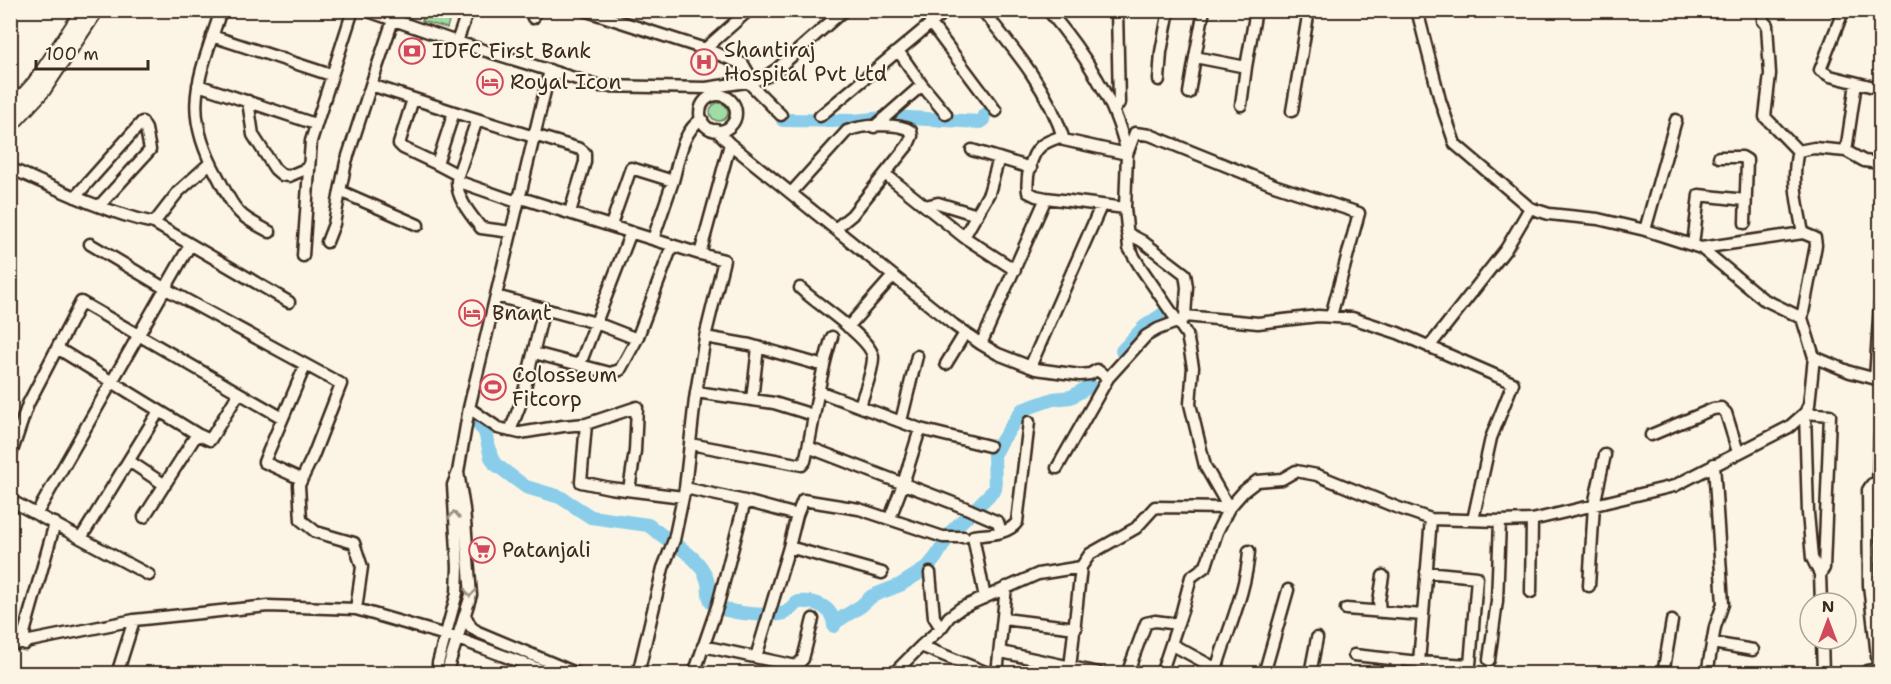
<svg xmlns="http://www.w3.org/2000/svg" width="1891" height="684" font-family="'Shantell Sans',sans-serif">
<rect width="100%" height="100%" fill="#fcf5e5"/>
<filter id="ink" filterUnits="userSpaceOnUse"><feTurbulence type="fractalNoise" baseFrequency=".0167" numOctaves="2"/><feDisplacementMap in="SourceGraphic" scale="12" xChannelSelector="R" yChannelSelector="G"/><feConvolveMatrix kernelMatrix="1 2 1 2 8 2 1 2 1" color-interpolation-filters="sRGB"/></filter>
<g filter="url(#ink)">
<path fill="#9fdda4" stroke="#6d8461" stroke-width="1.5" d="M425,11h27l-5,17 -25,-7z
M710 112a9 9 0 1 1 18 0a9 9 0 1 1-18 0Z"/>
<g fill="none" stroke-linecap="round" stroke-linejoin="round">
<path stroke="#89cdea" stroke-width="14" d="M783,120l71,1 38,-4 88,5 3,-2 1,-5
M1122,351l22,-24 22,-15
M479,425l6,7 6,25 4,7 31,23 34,10 31,20 57,8 19,14
M977,507l18,-18 -1,-36 28,-43 31,-11 18,-2 19,-11
M679,547c13,9 25,19 29,36 1,5 0,13 3,18 6,13 61,16 73,12 6,-2 9,-8 14,-11 18,-2 35,5 36,24
M834,623l27,-17 11,-10 28,-11 27,-17 9,-11 15,-25 18,-18"/>
<g stroke="#3b2a1e" stroke-width="15">
<path id="minor" d="M221,10c-22,69 -41,99 -3,167 6,11 12,26 21,35 8,9 21,14 31,20
M365,10l92,32 143,44 106,2 47,-7 12,-4 12,-8 67,-59
M584,10l121,39 44,-39
M982,10c33,40 67,80 82,130l63,14 -2,54 4,40 10,17 48,70 6,32 -3,37 15,62 24,42
M1048,10c35,42 68,90 79,144l8,-21 15,2 124,50 85,28 -28,103
M1204,10l-9,47 51,10 10,-57
M1417,10l23,90 15,44 75,64 19,6 49,5 47,11 56,18 62,51 39,19 12,39 36,15 30,8
M1763,10v11l4,4 3,49 -5,43 33,34
M1835,10l7,4 -22,56 10,6 48,12 2,-2
M533,18l3,-8
M393,20l-22,65 83,27
M931,24l65,87
M212,36l119,39
M457,42l11,-32
M705,49l38,15 10,17
M899,52l23,33 24,29
M1159,80l2,-28 8,-42
M748,82l33,33
M198,85l117,39
M371,85l-25,77 -6,29 78,34
M1189,93l6,-36
M700 113a18 18 0 1 1 36 0a18 18 0 1 1-36 0Z
M413,99l-14,45 4,4 34,16
M248,101l5,34 22,34 7,6 7,1 19,-8
M1241,105l5,-38
M1114,110l5,-7 -2,-93
M1292,111l17,-101
M820,116l127,-106
M874,127l48,-42
M716,130l14,14 224,181 27,19 65,-146
M534,135l46,14 5,4v9l-15,50
M1062,136c-7,3 -15,5 -21,10 -11,9 -15,33 -13,46l8,4 10,2 79,10
M972,150l59,18
M1798,151l16,-3 32,3 18,10 16,2
M1798,151c-7,26 0,55 5,82
M1846,151l10,-68
M1719,157h23l5,3 -2,63
M10,168c47,21 94,44 144,55l135,79
M885,174l79,63 51,33
M458,175l19,-55
M457,181c0,18 13,33 24,47l30,4
M673,181c6,-21 9,-50 29,-62
M791,193l56,-62c14,-6 51,-9 64,0l1,5 -4,9 -56,70 -17,14
M75,197l67,-75 4,7 4,21 -50,55
M518,197l182,57
M517,202l-60,-21 1,-6 -21,-11 17,-52 80,25
M925,206l13,-3 39,12
M154,223l24,-31 32,-29
M611,225l20,-57 42,13 -20,58
M1645,230l31,-110
M964,237l25,-44 10,-35
M327,242l7,-18 6,-33
M90,244l76,45 175,95 -28,72 -14,29 2,35 15,12 38,11 8,24 -6,42
M1693,245l6,-50 46,5
M1701,248l102,-15 12,5 1,7 -14,73
M303,256l8,-115 42,-131
M800,288c15,15 71,50 73,69 0,15 -9,35 -13,49
M496,296l100,27 41,16
M1185,316l73,7 60,-7 34,2 46,15 115,50 -22,55 -18,82
M848,327l45,-51
M705,337l45,8 74,21
M981,344l17,10 38,15 44,6 10,-1 7,-4 11,8
M1429,347l77,-98 24,-41
M57,348l140,86
M534,353l76,20 10,-3 17,-31 35,-93
M580,364l51,-132
M946,364l19,-31
M1030,367l71,-161
M1875,379l5,-76
M818,391l102,38 69,17
M696,392l78,11 39,12
M752,400l6,-53
M469,408l29,20 22,5 43,-7 23,-2 51,-17 -2,44 -6,39
M901,421l16,-65
M586,424l-5,58 29,6 73,9
M510,431l12,-31 22,-92
M1651,435l62,-26 8,-1 5,5 12,39
M690,444l112,21 3,-4c10,-41 13,-83 27,-124
M808,447l158,61 32,14 3,10
M10,457l18,-53 53,-102 200,115
M129,461l36,24
M1057,468l51,-90 38,-42 12,-7 24,-9 3,-4 2,-29 -2,-13 -43,-33 -15,-8
M301,479l-37,-17 41,-96
M10,500l139,75
M745,501l52,14
M37,513l153,-268
M144,517l53,-83 13,6 29,-47
M890,518l13,-34 17,-55
M81,538l78,-127
M789,547l93,26
M930,573l4,44 7,11
M1820,574l4,-6 6,-153 -25,-2 3,100 4,45 8,16 1,29
M1589,586l5,-81 11,-50
M1531,592l1,-72
M985,598l-12,-62c14,-2 35,-1 44,-14l12,-100
M1346,609l77,6
M1380,612l-1,-11 4,-25
M465,615l6,12 7,5 100,42
M1004,619l72,9
M1822,639l1,35
M1712,643l41,7
M25,644l-1,-11 31,-110
M1171,644l55,30
M10,645l124,-25 134,-14 88,3 100,29 96,36
M703,646l93,20 7,-7 10,-40
M1001,652l98,21
M1354,655l65,7 51,3 7,-88 -51,-5
M756,657l33,-110 8,-32 6,-15 56,9 84,28h21
M1489,660l8,-59 3,-80
M1419,662l12,-143
M1070,668l11,-101 9,-13 46,-26 19,-21 74,1
M117,674l17,-54
M438,674v-11l19,-70 1,-26 -5,-82 5,-13 11,-64 81,-338
M446,674l25,-79 -7,-86 -6,-37
M638,674l25,-106 11,-28 11,-52
M694,674l24,-70 27,-103 -60,-13 10,-89 10,-62 19,-77 -24,-6 30,-110
M893,674l28,-28
M990,674l-69,-28 20,-18 8,-11 12,-9 77,-34 43,-7
M997,674l9,-87
M1127,674l19,-51 9,-2 23,3
M1161,674l21,-63 9,-34 15,-11 11,-34 12,-24 15,-17 13,-10 25,-2 14,-8 21,4 79,32 35,12 69,2 32,-1 142,-34 115,-59 16,-14 4,-8 5,-48
M1215,674c11,-41 31,-80 34,-123
M1264,674l24,-84
M1310,674l7,-36
M1396,674l1,-14
M1663,674l9,-53
M1707,674l8,-47 8,-23 -9,-140
M1864,674l3,-3 12,-2
M1879,674l-10,-89 -1,-95 4,-6 6,-2 2,-47"/>
</g>
<g stroke="#3b2a1e" stroke-width="18">
<path id="major" d="M10,111l25,-28 49,-73
M10,126l33,-36 53,-80"/>
</g>
<use href="#minor" stroke="#fcf5e5" stroke-width="10"/>
<use href="#major" stroke="#fcf5e5" stroke-width="14"/>
</g>
<defs><path id="oneway-chevron" d="M-2-3.5L2.5 0L-2 3.5" fill="none" stroke-width="1.6" stroke-linecap="round" stroke-linejoin="round" transform="scale(1.5)"/></defs>
<g stroke="#9c9082">
<use href="#oneway-chevron" transform="translate(454 515) rotate(-94)"/>
<use href="#oneway-chevron" transform="translate(470 593) rotate(95)"/>
</g>
</g>
<defs>
<g id="bank-ring" transform="scale(1.35)"><circle r="9.5" fill="#fcf5e5" stroke="#d1495b" stroke-width="1.5"/><path d="M-6-4H6V4H-6ZM0-2.3a2.3 2.3 0 1 0 0 4.6a2.3 2.3 0 1 0 0-4.6Z" fill="#d1495b"/></g>
<g id="hospital-ring" transform="scale(1.35)"><circle r="9.5" fill="#fcf5e5" stroke="#d1495b" stroke-width="1.5"/><path d="M-5-5h3v3.5h4V-5h3V5h-3V1.5h-4V5h-3Z" fill="#d1495b"/></g>
<g id="hotel-ring" transform="scale(1.35)"><circle r="9.5" fill="#fcf5e5" stroke="#d1495b" stroke-width="1.5"/><path d="M-6-4.5h1.5V1H6V5H4.5V3h-9V5H-6ZM-4 0a1.8 1.8 0 1 1 3.6 0ZM.5 0V-2.5h3Q6-2.5 6 0Z" fill="#d1495b"/></g>
<g id="stadium-ring" transform="scale(1.35)"><circle r="9.5" fill="#fcf5e5" stroke="#d1495b" stroke-width="1.5"/><path d="M0-5a6.5 5 0 1 0 0 10a6.5 5 0 1 0 0-10ZM-3.5-1.8h7v3.6h-7Z" fill="#d1495b"/></g>
<g id="supermarket-ring" transform="scale(1.35)"><circle r="9.5" fill="#fcf5e5" stroke="#d1495b" stroke-width="1.5"/><path d="M-6-5.5h2.5l.6 2H6L4.5 2H-2.5L-4.4-4H-6ZM-1.5 3.2a1.3 1.3 0 1 0 .1 0ZM3 3.2a1.3 1.3 0 1 0 .1 0Z" fill="#d1495b"/></g>
</defs>
<g fill-rule="evenodd">
<use href="#bank-ring" x="412" y="51"/>
<use href="#hospital-ring" x="704" y="62"/>
<use href="#hotel-ring" x="490" y="82"/>
<use href="#hotel-ring" x="472" y="313"/>
<use href="#stadium-ring" x="493" y="387"/>
<use href="#supermarket-ring" x="482" y="550"/>
</g>
<g text-anchor="middle" stroke-width="4.5" stroke-linejoin="round" paint-order="stroke">
<g font-size="21" fill="#3b2a1e" stroke="#fcf5e5" text-anchor="start">
<text x="724" y="57">Shantiraj<tspan x="724" dy="24">Hospital Pvt Ltd</tspan></text>
<text x="432" y="58">IDFC First Bank</text>
<text x="510" y="89">Royal Icon</text>
<text x="492" y="320">Bnant</text>
<text x="512" y="382">Colosseum<tspan x="512" dy="24">Fitcorp</tspan></text>
<text x="502" y="557">Patanjali</text>
</g>
</g>
<rect width="1891" height="684" fill="none" stroke="#fcf5e5" stroke-width="36"/>
<rect x="18" y="18" width="1855" height="648" fill="none" stroke="#3b2a1e" stroke-width="2" filter="url(#ink)"/>
<g transform="translate(1828 621)"><circle r="28" fill="#fcf5e5" stroke="#afa495" stroke-width="1.5"/>
<path d="M0-4.5L10 22L0 15L-10 22Z" fill="#d1495b"/>
<text y="-9" font-size="16" font-weight="bold" text-anchor="middle" fill="#3b2a1e">N</text>
</g>
<path d="M36 60v9h112v-9" fill="none" stroke="#3b2a1e" stroke-width="3"/>
<text x="45" y="60" font-size="18" fill="#3b2a1e" stroke="#fcf5e5" stroke-width="4.5" paint-order="stroke">100 m</text>
</svg>
